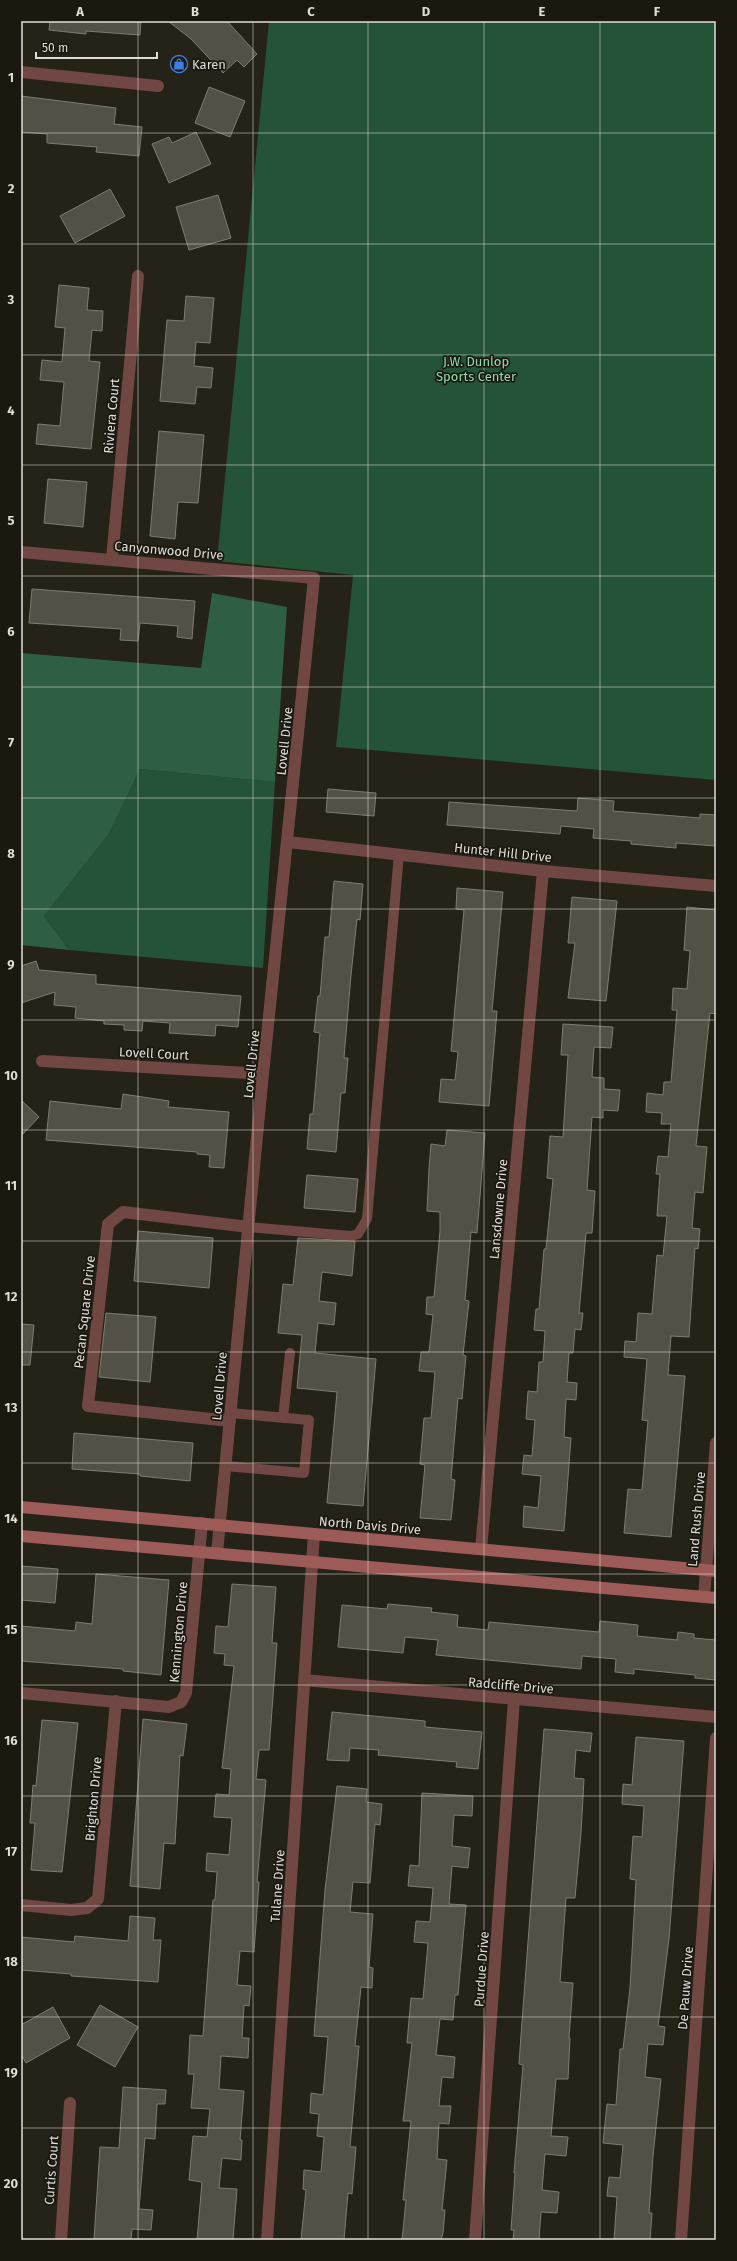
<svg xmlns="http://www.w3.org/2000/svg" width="737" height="2261" font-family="'Fira Sans',sans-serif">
<rect width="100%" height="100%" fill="#252218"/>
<path fill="#245338" d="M269,21h447v759l-380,-33 17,-172 -136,-14z
M140,769l135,13 -12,186 -194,-18 -25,-34 65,-82z"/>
<path fill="#2f5f43" d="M212,593l75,14 -12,175 -135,-13 -31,65 -65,82 25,34 -48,-5v-292l180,15z"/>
<path fill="#535146" stroke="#7f7d71" d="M50,21h91l-1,14 -54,-4v3l-37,-4z
M168,21h59l30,33 -13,13 -7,-7 -14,13 -32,-34z
M209,87l36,14 -15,36 -35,-14z
M21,96l95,12 -2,16 28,3 -3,29 -43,-4 1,-5 -50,-4v-9l-26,-2z
M196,132l15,32 -42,19 -17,-39 17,-7 3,6z
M110,189l15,27 -50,27 -15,-27z
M218,195l13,43 -42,12 -13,-43z
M59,285l30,3 -2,22 16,1 -1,20 -10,-1 -3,31 11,1 -9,87 -55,-5 2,-20 22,2 4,-44 -24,-2 2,-20 20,2 3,-34 -10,-1z
M186,296l28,2 -4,45 -14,-1 -2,24 19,2 -2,20 -14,-1 -2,17 -35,-3 7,-81 17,1z
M159,431l45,4 -6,68 -20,-1 -3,37 -25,-3z
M48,479l39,3 -4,45 -39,-4z
M32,589l163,12 -3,38 -15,-2 1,-11 -38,-3 -2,18 -18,-1 1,-11 -92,-6z
M328,789l48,4 -2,23 -48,-4z
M578,798l36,3 -1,10 87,7v-4l16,1v31l-40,-3v5l-45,-4v-3l-38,-3 1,-9 -33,-3 -1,8 -113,-9 2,-23 128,9z
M334,881l29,3 -3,36 -3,-1 -6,56 -7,83h4l-3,35h-4l-5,59 -29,-3 3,-35h3l7,-81 -6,-1 4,-36h2l5,-59h4z
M457,888l46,4 -11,119h5l-8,95 -50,-4 2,-23 14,1 3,-28 -7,-1 13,-141 -8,-1z
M572,897l45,4 -11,100 -38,-3 7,-55h-7z
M687,907l29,3v104l-6,-1 -14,133 11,1 -4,46 -8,-1 -3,36 8,1 -2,20 -3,-1 -6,89 -18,-1 -3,39 17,1 -14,161 -47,-4 4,-44 14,1 6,-69 -6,-1 5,-61 -23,-2 1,-16 11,1 2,-29 14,1 5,-59 6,1 4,-40h-10l3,-42h-4l2,-18 10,1 3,-33h-10l1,-11 -16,-1 1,-19 16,2 1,-13h7l6,-72h-5l1,-22 14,1 3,-38 -6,-1z
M36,961l3,9 57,5v9l145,12 -3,31 -22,-2 -1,11 -46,-3 1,-10 -27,-2 -1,10 -18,-1v-5l-20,-1v-3l-29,-3 1,-11 -22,-2 1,-13 -34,11v-37z
M563,1024l50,3 -2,21 -17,-1 -2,30 12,1v11l16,1 -2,21 -15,-1v8l-11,-1 -5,73 8,1 -3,42h-6l-7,80h4l-2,17 -6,-1 -2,24h-4l-2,29 10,1 -1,17 -10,-1 -2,38 7,1 -7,93 -41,-4 1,-21 14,2 3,-32 -19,-2 2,-19 8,1 3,-36 -9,-1 2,-28 9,1 2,-30h4l2,-31 -11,-1 2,-21h3l5,-60h2l7,-70 -6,-1 3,-42 13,1 5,-82h-7z
M123,1094l46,7 -1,6 61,5 -5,56 -15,-1 1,-12 -13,-1v-2l-151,-12 4,-39 71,8z
M21,1100l18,17 -18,19z
M447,1130l38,3 -8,100 -6,-1 -6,68 4,1 -6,54 3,1 -4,43 -4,-1 -7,81 4,1 -4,40 -31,-2 5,-53 -5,-1 4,-46h7l4,-46 -16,-1 2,-19h8l4,-37 -7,-1 1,-17h7l6,-66v-19l-13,-1 2,-42 2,-25 14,2z
M307,1175l51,4 -3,33 -51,-4z
M138,1231l75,7 -4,50 -75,-7z
M298,1238l57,3 -3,35 -30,-4 -3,29 17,2 -2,22 -16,-2 -3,30 61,6 -13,147 -36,-3 10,-111 -40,-4 5,-53 -24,-2 5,-49 10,1z
M106,1313l50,4 -6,65 -51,-5z
M21,1324l13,1 -4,40h-9z
M74,1433l119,10 -3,38 -50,-5v-2l-68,-5z
M21,1566l37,3 -3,34 -34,-3z
M96,1574l73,6 -8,95 -38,-4v-2l-102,-8v-35l54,5 1,-9 16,2z
M232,1584l44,3 -4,56h5l-8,107h-10l-3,29 10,1 -9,102h2l-5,70 -14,-1 -3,34 14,1 -2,20 -5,-1 -2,33h7l-1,20 -27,-2 -2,33 25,2 -4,49h2l-1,20 -19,-2 -3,30 18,1 -4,51h-36l5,-58 -13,-2 4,-44 14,1 3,-28 -19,-1 3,-34h-6l2,-39 13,1 10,-136h2l2,-28 -11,-1 1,-18 22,2 3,-37 -18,-1 2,-23 13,1 2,-26 -9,-1 12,-102 -10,-1 1,-11 -11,-1 2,-27 12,1z
M388,1604l44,4 -1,4 27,3 -1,12 31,3 1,-8 110,10 1,-11 38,4 -1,11 40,4 1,-8 16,2v4l22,2v40l-21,-2v-3l-61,-6v5l-19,-2 1,-13 -34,-3 -1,13 -145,-14 2,-15 -33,-3 -2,16 -65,-6 4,-42 45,4z
M332,1712l93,9v6l57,5 -4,37 -22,-2 1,-5 -79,-7 1,-5 -29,-2 -1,13 -22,-1z
M143,1719l44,5 -4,32 -3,-1 -5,89 -11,-1 -4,46 -30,-3z
M42,1720l36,3 -16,149 -31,-2 4,-47h-5l3,-38 3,1z
M544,1729l48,4 -2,19 -14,-2 -2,28 10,1 -3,54 -6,65h-9l-6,84 13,1 -4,55h1l-2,41h-12l-5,57 17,1 -2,19 -21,-2 -3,36 17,2 -2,21 -16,-1 -2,28h-26l1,-10h-3l4,-57h-1l9,-108 -4,-1 2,-29z
M636,1737l48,4 -15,198 -11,87 7,1 -2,18 -15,-1 -3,33 16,2 -8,77 -4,57h3l-2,27h-36l3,-43 -10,-1 2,-19 11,1 3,-33 -20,-2 4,-39 9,1 4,-56h3l7,-61 6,-108 -6,-1 3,-43 9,1 2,-31 -22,-2 1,-20 9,1z
M337,1786l30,3 -1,13 16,2 -2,21 -5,-1 -5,59 -17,-1 -3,30 23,2 -4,53 4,1 -1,20 -11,-1 -6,59h4l-9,101h6l-4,47 -4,-1 -4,47h-43l5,-50 -3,-1 1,-19 17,2 3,-35 -7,-1 2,-22 -9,-1 1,-20 12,2 5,-58 -14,-1 11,-146z
M422,1793l51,3 -1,20 -18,-1 -2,31 18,2 -2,20 -16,-2 -3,38 17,1 -8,90h-3l-2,25 -13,-1 -4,36 19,2 -2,21 -11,-1 -3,29h12l-2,18 -10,-1 -2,36 10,1 -5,50h3l-2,23 -2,7h-39l4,-40h-3l8,-79h-8l9,-78h-5l4,-45 12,1 5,-56 -14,-1 2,-21 14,1 3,-34 -25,-2 2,-21 9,1z
M130,1916l25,2 -2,22h8l-3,42 -87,-6v-2l-50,-4v-33l53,5 1,-6 53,5z
M100,2005l38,22 -23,40 -38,-22z
M53,2007l17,31 -44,25 -5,-9v-29z
M123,2087l43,3 -1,14h-8l-2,35 -10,-1 -6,71 14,1 -2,20 -19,-1 -1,11h-37l6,-93 19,1z"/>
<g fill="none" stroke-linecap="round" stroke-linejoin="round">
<path stroke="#714744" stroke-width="10" d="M249,1227l102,9 7,-2 9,-15 32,-365
M283,1418l7,-65
M226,1466l78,7 5,-53 -79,-7"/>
<path stroke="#714744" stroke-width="12" d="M21,72l137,14
M21,552l293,26 -51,496 -46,479
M112,559l26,-283
M288,842l255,29 173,15
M42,1061l221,13
M230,1421l-142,-15 20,-182 15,-12 126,15
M481,1549l62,-678
M704,1597l12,-154
M304,1680l412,37
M21,1693l148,14 12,-5 5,-9 16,-170
M21,1905l50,5 16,-2 11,-9 18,-198
M61,2240l9,-137
M267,2240l47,-706
M475,2240l39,-541
M681,2240l35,-502"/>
<path stroke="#9d5b57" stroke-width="12" d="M21,1507l695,64
M21,1536l695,62"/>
</g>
<path fill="none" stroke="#dfddd7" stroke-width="1" stroke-opacity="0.55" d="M138,21v2219M253,21v2219M368,21v2219M484,21v2219M600,21v2219M21,133h695M21,244h695M21,355h695M21,465h695M21,576h695M21,687h695M21,798h695M21,909h695M21,1020h695M21,1130h695M21,1241h695M21,1352h695M21,1463h695M21,1574h695M21,1685h695M21,1796h695M21,1906h695M21,2017h695M21,2128h695"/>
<defs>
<g id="shop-ring" transform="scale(0.9)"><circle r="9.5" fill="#1b190f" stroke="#3f7fe0" stroke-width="1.5"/><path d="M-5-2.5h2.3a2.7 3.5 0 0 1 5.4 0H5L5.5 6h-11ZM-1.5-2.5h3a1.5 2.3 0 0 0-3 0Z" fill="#3f7fe0"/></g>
</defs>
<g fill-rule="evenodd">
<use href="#shop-ring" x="179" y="64"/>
</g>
<g text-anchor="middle" stroke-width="3.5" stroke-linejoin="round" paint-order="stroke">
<g font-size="13" fill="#dfddd7" stroke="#1b190f" text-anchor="start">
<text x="192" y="69">Karen</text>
</g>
<g font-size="13" fill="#8fdaab" stroke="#1b190f">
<text x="476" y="366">J.W. Dunlop<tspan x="476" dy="15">Sports Center</tspan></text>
</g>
<g font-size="13" fill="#dfddd7" stroke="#1b190f">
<text transform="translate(111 416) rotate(-85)" y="5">Riviera Court</text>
<text transform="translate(169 550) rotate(5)" y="5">Canyonwood Drive</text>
<text transform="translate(284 741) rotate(-84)" y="5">Lovell Drive</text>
<text transform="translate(503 852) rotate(6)" y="5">Hunter Hill Drive</text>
<text transform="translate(154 1053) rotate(3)" y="5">Lovell Court</text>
<text transform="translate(251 1064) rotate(-84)" y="5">Lovell Drive</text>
<text transform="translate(498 1209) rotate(-85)" y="5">Lansdowne Drive</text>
<text transform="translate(84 1312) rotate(-84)" y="5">Pecan Square Drive</text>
<text transform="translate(219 1386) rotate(-85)" y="5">Lovell Drive</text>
<text transform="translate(696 1519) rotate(-85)" y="5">Land Rush Drive</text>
<text transform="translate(370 1525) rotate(5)" y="5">North Davis Drive</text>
<text transform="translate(178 1632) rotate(-85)" y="5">Kennington Drive</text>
<text transform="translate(511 1685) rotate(5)" y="5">Radcliffe Drive</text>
<text transform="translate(93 1799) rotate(-85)" y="5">Brighton Drive</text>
<text transform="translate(277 1886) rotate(-86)" y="5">Tulane Drive</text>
<text transform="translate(481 1969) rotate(-86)" y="5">Purdue Drive</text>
<text transform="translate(685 1988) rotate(-86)" y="5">De Pauw Drive</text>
<text transform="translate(51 2170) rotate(-86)" y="5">Curtis Court</text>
</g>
</g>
<rect width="737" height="2261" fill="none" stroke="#1b190f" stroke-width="44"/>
<path d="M36 52v6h121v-6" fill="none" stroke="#dfddd7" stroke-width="2"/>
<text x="42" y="52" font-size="12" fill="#dfddd7" stroke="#1b190f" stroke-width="3" paint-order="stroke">50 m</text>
<rect x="22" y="22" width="693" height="2217" fill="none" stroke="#dfddd7" stroke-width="1.5"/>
<g font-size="13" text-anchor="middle" font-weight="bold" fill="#dfddd7">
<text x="80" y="16">A</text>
<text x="195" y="16">B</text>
<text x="311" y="16">C</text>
<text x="426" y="16">D</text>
<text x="542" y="16">E</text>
<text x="657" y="16">F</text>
<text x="11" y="82">1</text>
<text x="11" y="193">2</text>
<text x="11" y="304">3</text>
<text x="11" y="415">4</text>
<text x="11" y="525">5</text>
<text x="11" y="636">6</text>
<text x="11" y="747">7</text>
<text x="11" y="858">8</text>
<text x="11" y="969">9</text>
<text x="11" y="1080">10</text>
<text x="11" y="1190">11</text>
<text x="11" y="1301">12</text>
<text x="11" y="1412">13</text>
<text x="11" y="1523">14</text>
<text x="11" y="1634">15</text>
<text x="11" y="1745">16</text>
<text x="11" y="1856">17</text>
<text x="11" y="1966">18</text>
<text x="11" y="2077">19</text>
<text x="11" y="2188">20</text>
</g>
</svg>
